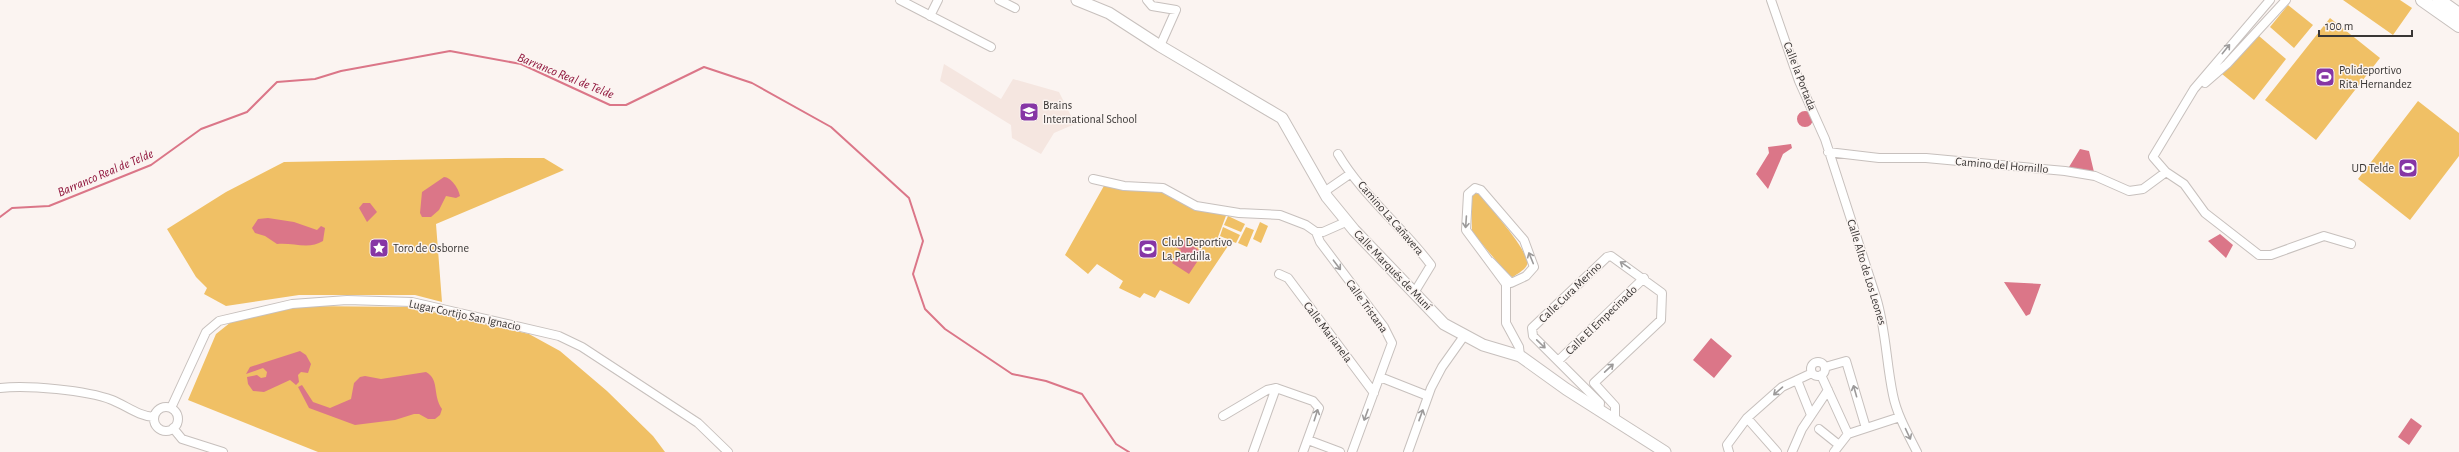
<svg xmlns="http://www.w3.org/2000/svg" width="2459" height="452" font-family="'Alegreya Sans',sans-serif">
<rect width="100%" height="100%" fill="#fbf4f1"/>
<path fill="#f5e6e0" d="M944,64l57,35 12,-20 46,13 16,32 -21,9 -13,21 -29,-16 -1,-13 -71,-44z"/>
<path fill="#f0c065" d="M2343,0h57l12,8 -19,27z
M2288,5l25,20 -19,23 -24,-21z
M2330,18l50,40 -64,82 -51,-40z
M2259,36l27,23 -32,41 -32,-26z
M2418,101l41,32v23l-49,64 -52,-41z
M506,158h38l20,12 -128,54 6,78 -27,-7h-116l-73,11 -22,-12 3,-6 -11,-11 -29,-48 59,-37 58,-30z
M1105,184l59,7 63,22 -9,24 12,6 -41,61 -29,-14 -5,8 -11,-5 -4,5 -21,-10 4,-7 -26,-17 -9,10 -23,-19z
M1475,193l4,1c8,10 54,61 48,71 -2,5 -10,9 -14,12l-4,-1 -37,-44 -1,-36z
M1228,216l17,8 -4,8 -17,-7z
M1260,222l8,4 -7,17 -8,-4z
M1223,227l17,8 -4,8 -16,-7z
M1246,227l8,3 -7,17 -9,-4z
M303,306l108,1 118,27 31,17 47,40 46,45 12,16h-347l-130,-52 28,-66 15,-12z"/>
<path fill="#db7688" d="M1797 119a8 8 0 1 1 16 0a8 8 0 1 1-16 0Z
M1791,144l1,4 -9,6 -15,35 -12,-15 13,-21 -1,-6z
M2080,149l9,2 5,21 -25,-5z
M444,177c7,0 15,12 16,19l-4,2 -10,-2 -7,14 -8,7h-9l-2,-4 2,-21z
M363,203h7l7,9 -10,10 -8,-14z
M268,218l26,4 23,8 4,-4 4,2 -2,13c-14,9 -31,1 -46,3l-12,-8 -10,-3 -3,-5 6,-9z
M2220,234l13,11 -7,13 -18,-17z
M1181,238l22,15 -14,21 -17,-11 9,-13 -6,-3z
M2004,282l37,2 -11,30 -4,2z
M1711,338l21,18 -18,22 -21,-18z
M300,351l6,4 5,9 -3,9 -7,-1 -3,3 1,7 -3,3 -6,-5 -26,12 -11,-1 -5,-7 -1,-7 10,-2 4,3 5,-1 1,-5 -4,-4 -17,6 4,-7z
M426,372c14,8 6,22 16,37l-2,6 -5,4h-7l-9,-5h-5l-19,6 -40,5 -46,-17 -11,-21 4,-2 11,17 17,6 21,-9 3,-16 6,-6 5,-1 16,3z
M2411,418l11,8 -13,19 -11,-8z"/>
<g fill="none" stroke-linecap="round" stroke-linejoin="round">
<path stroke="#db7688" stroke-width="2" d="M0,217l12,-9 37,-2 102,-41 50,-36 46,-17 30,-30 38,-3 26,-8 109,-20 71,13 89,41h16l78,-38 48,16 79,44 78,71 14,43 -10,33 12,35 20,20 67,45 34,7 36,13 34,50 13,8"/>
<g stroke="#c7c0bd" stroke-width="10">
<path id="street" d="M900,0l91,47
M999,0l16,8
M1147,0l5,6 24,4 -16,36
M1771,0l28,81 26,58 51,158c10,32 10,65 17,98 4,20 15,39 24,57
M2270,0l-76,89 -41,68 13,15 18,12 21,29 54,42h12l53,-19 27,8
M930,16l8,-16
M2205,83l22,-19 59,-64
M1828,152l51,6h47l139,13 30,5 34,15 14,-2 23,-17
M1338,154c24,41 64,72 93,111l-17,28
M1093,179l31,7 39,2 33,18 43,7 41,2 26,10 10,7
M1324,192l26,-18
M1316,232l4,10 64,85 8,16 -40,109
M1316,232h7l25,-11
M1491,262l20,21 15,-7 8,-9 -10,-27 -43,-50 -6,-2 -7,6 -2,36 40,54v39l13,24 1,9
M1279,274l9,4 86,115
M1558,361l86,-83
M1811 369a7 7 0 1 1 14 0a7 7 0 1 1-14 0Z
M1825,367l21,-6 20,67
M1821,375l27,59
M1380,377l48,19
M1797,380l14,35
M0,388c28,-3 86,2 112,12 15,6 26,16 42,17
M154 419a12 12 0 1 1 24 0a12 12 0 1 1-24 0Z
M171,408l35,-76 13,-11 73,-17 55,-4 65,2 147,34 23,11 116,76 30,29
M1599,411l1,-8 -67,-67 -1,-8 75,-71 4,-1 51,37 -1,27 -67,63 21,23v15
M1223,416l44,-26 9,-2
M1747,418l30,34
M173,428l9,11 41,13
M1819,429l20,16
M1308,440l32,12
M1253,452l23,-64 37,13 6,7 -16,44
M1408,452l23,-64 11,-21 22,-31
M1729,452l-2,-7 20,-27 35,-31 30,-14
M1792,452l10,-23 26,-39
M1834,452l14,-18 52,-17"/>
</g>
<g stroke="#c7c0bd" stroke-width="13">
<path id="secondary" d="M1077,0l32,13 51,33 122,72 45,79 27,33 90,94 39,21 37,11 46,33 99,63"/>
</g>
<g stroke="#c7c0bd" stroke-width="14">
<path id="primary" d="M2422,0l37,26
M2439,0l20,14"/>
</g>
<use href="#street" stroke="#fff" stroke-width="8"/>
<use href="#secondary" stroke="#fff" stroke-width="11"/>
<use href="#primary" stroke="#fff" stroke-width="12"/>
</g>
<defs><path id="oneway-shaft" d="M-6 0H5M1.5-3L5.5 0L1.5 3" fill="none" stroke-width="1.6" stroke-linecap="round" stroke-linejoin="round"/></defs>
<g stroke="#9c9a9a">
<use href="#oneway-shaft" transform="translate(2226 49) rotate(-51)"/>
<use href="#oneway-shaft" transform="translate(1466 222) rotate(94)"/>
<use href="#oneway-shaft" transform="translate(1531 258) rotate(-112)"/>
<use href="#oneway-shaft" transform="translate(1337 265) rotate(53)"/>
<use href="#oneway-shaft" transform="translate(1625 265) rotate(-146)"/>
<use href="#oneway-shaft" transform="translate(1541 344) rotate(44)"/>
<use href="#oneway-shaft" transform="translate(1609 368) rotate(-43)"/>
<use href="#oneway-shaft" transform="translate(1778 391) rotate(139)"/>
<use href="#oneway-shaft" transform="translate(1855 391) rotate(-106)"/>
<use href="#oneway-shaft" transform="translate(1316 415) rotate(-72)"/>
<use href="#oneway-shaft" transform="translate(1366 415) rotate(110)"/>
<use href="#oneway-shaft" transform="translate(1421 415) rotate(-70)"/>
<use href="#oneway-shaft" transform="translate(1908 434) rotate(65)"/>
</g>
<defs>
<g id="stadium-square" transform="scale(1)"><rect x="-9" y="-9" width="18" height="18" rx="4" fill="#8636a5" stroke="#fbf4f1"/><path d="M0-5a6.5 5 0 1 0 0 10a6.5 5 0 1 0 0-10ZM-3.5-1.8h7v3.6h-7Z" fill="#fff"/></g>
<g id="school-square" transform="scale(1)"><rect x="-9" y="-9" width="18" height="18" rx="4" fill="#8636a5" stroke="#fbf4f1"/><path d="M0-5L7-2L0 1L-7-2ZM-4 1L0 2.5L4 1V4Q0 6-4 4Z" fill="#fff"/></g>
<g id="sight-square" transform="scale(1)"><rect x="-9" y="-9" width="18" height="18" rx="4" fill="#8636a5" stroke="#fbf4f1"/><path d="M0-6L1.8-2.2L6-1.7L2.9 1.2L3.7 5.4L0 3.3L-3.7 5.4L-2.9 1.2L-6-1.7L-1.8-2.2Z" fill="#fff"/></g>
</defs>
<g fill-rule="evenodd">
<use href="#stadium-square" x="2325" y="77"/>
<use href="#school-square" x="1029" y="112"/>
<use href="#stadium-square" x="2408" y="168"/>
<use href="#sight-square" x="379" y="248"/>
<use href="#stadium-square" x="1148" y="249"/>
</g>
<g text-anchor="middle" stroke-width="3" stroke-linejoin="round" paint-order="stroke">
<g font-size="12" fill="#393635" stroke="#fbf4f1" text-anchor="start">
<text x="2339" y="74">Polideportivo<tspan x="2339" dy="14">Rita Hernandez</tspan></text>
<text x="1043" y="109">Brains<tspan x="1043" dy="14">International School</tspan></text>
<text x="2394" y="172" text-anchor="end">UD Telde</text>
<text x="1162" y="246">Club Deportivo<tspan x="1162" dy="14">La Pardilla</tspan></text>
<text x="393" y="252">Toro de Osborne</text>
</g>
<g font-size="12" fill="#393635" stroke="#fbf4f1">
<text transform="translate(1800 76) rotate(69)" y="4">Calle la Portada</text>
<text transform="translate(2002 165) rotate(5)" y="4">Camino del Hornillo</text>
<text transform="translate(1391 218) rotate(49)" y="4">Camino La Cañavera</text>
<text transform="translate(1393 270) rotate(46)" y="4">Calle Marqués de Muní</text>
<text transform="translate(1867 272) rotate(73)" y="4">Calle Alto de Los Leones</text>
<text transform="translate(1570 292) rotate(-44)" y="4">Calle Cura Merino</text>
<text transform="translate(1367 306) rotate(54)" y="4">Calle Tristana</text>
<text transform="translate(465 315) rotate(12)" y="4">Lugar Cortijo San Ignacio</text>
<text transform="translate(1601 320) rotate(-44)" y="4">Calle El Empecinado</text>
<text transform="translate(1328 332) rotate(53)" y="4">Calle Marianela</text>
</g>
<g font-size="13" font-style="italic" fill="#8f143b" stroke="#fbf4f1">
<text transform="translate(566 75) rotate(22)" y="5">Barranco Real de Telde</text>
<text transform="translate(105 172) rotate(-23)" y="5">Barranco Real de Telde</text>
</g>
</g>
<path d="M2319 30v6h93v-6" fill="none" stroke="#393635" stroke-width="2"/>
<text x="2325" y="30" font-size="12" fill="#393635" stroke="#fbf4f1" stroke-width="3" paint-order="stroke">100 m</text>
</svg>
